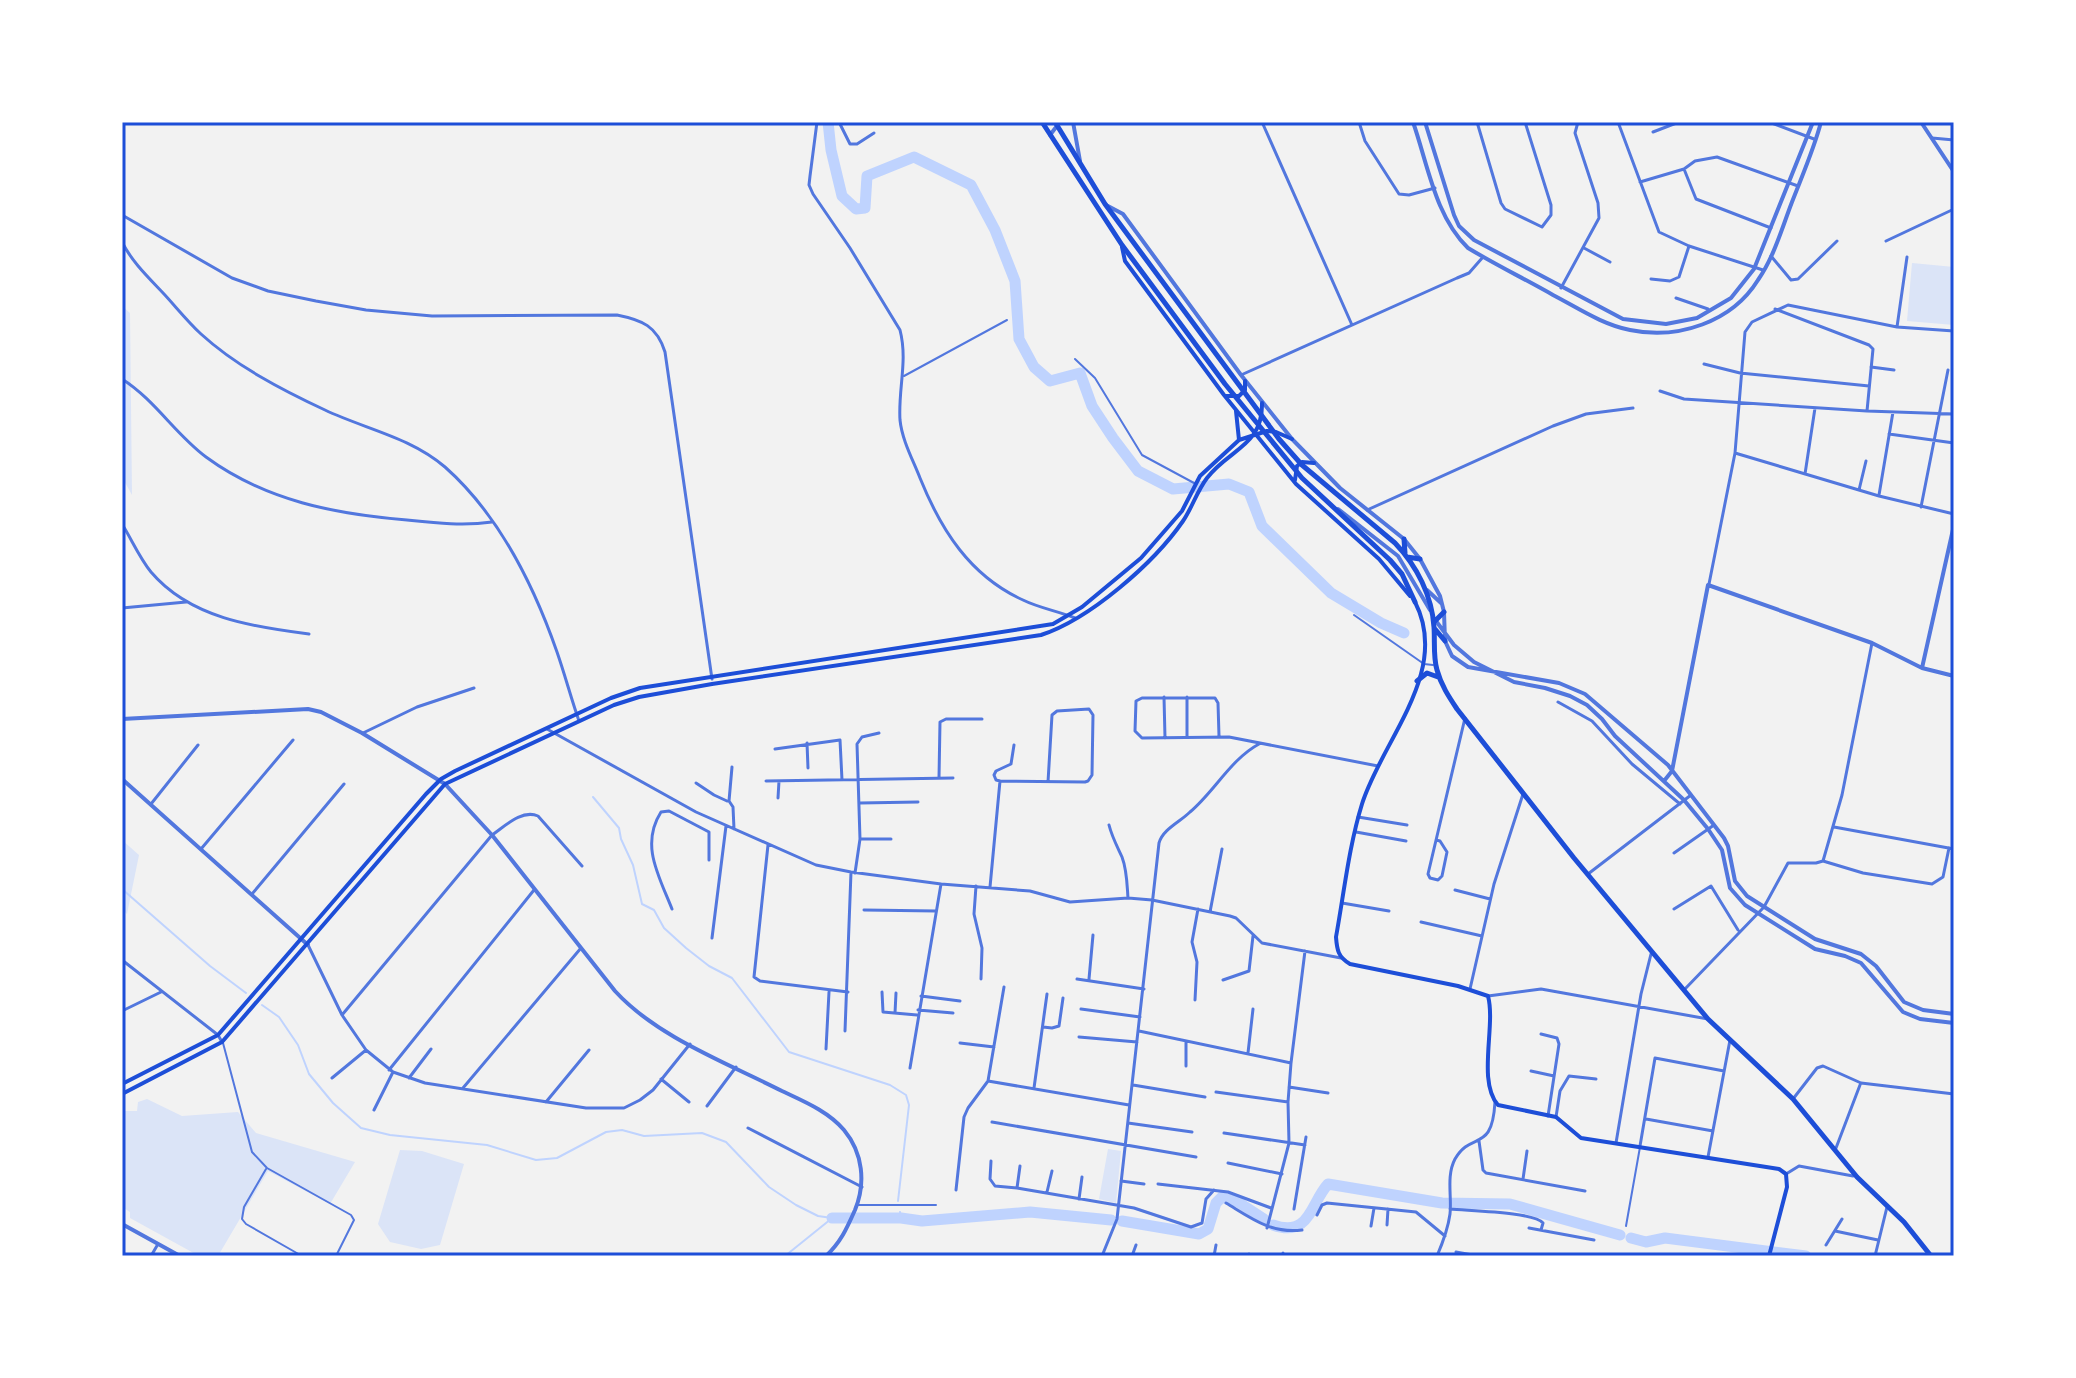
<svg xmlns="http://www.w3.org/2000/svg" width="2076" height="1378" font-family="Lato,sans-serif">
<rect width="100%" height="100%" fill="#f2f2f2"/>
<path fill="#dbe4f7" d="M1912,263l42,4v58l-47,-4z
M122,306l8,7 2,182 -10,-18z
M122,840l17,15 -12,59 -5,-5z
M147,1099l35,17 56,-4 18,21 99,29 -25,42 -62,-33 -50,85h-19l-69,-38v-6l-8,-5v-96h15l1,-9z
M1108,1149l13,2 -5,52 -17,-4z
M400,1150l22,1 42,13 -24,81 -19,4 -31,-7 -12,-18z"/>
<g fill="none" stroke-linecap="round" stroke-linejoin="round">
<path stroke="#bfd3fe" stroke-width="2" d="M593,797l26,31 2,11 12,26 9,39 12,6 10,18 22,20 23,18 23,12 57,74 101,33 16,10 3,10 -11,96
M122,889l88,77 36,27
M262,1005l17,12 19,28 11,29 24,29 28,25 29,7 97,10 49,15 21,-2 49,-26 16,-2 22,6 58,-3 24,9 43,45 27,18 22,11 14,2
M900,1212l1,6
M785,1256l46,-37"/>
<path stroke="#bfd3fe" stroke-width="11" d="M828,122l3,28 11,46 14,13 9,-1 2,-32 47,-19 57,28 24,45 20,51 4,58 15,28 16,14 30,-8 12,33 21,32 25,33 35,18 56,-5 20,8 13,34 69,67 50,30 23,10
M832,1218h69l21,3 108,-9 81,8
M1122,1221l77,13 9,-5 8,-26 6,-6 16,5 26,17
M1273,1225c37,13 37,-21 55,-41l114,19 68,1 110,31
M1631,1238l15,4 19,-4 141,18"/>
<path stroke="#5277de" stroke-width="2" d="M1075,359l20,19 47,77 52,28
M904,376l103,-56
M1354,615l70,49 9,1
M223,1043l29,109 15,16 84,47 3,5 -18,36
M266,1169l-22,38 -2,12 4,5 56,32
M858,1205h78
M1626,1226l14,-79"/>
<path stroke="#5277de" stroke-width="3" d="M817,122l-7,54 -1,9 4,9 37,54 50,82c8,31 -2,59 0,90 2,20 13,40 20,58 21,52 50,98 103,122 16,8 35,11 52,18
M839,122l11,22h7l17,-11
M1262,122l90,203
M1359,122l6,19 34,53 10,1 26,-7
M1477,122l24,81 4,6 37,18 9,-12v-10l-26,-83
M1618,122l41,110 30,14 74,24
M1769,122l45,17
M1653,132l26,-10
M1932,138l22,2
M1684,169l12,30 75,29
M1640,182l44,-13 11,-8 22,-4 81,29
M122,215l110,63 36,13 48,10 50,9 66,6 185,-1c25,5 40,11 48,37l47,327
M1886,241l68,-32
M122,242c10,20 27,36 42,52 12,13 24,28 37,40 35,32 81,56 124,76 40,19 85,27 120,57 53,47 89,119 112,185 8,23 14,46 22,69
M1584,248l26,14
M1771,256l20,24 7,-1 39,-38
M1651,279l19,2 9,-4 10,-31
M1561,288l38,-70 -1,-15 -23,-70 3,-11
M1676,298l32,11
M1775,309l94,36 4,4 -6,62
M1897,327l10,-70
M1704,364l36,9 129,13
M1871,367l23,3
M1241,375l216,-97 12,-5 14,-16
M122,379c33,21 53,55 84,78 60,44 129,57 201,63 29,3 56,6 85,2
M1660,391l24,8 183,12 87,3
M1889,434l65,9
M1735,453l144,43 75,18
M1805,474l10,-66
M1859,490l7,-29
M1879,495l14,-83
M1921,507l27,-137
M1367,510l186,-84 33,-12 47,-6
M122,524c10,16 17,33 29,48 39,46 102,55 158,62
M1709,584l26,-131 10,-121 7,-10 36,-17 109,22 57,4
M122,608l64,-6
M1164,697l1,41
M1187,697v40
M1558,702l34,19 40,43 48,40
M547,729l149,83 120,53 35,7 90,12 89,7 40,11 58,-4 24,2 78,16 6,2 26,25 79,15
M363,733l54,-26 57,-19
M1219,736l-1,-33 -3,-5h-73l-6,3 -1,30 7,7 87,-1 149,29
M807,743l1,25
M775,749l65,-9 2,40
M732,767l-3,34 4,6 1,22
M939,778l1,-56 6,-3h36
M766,781l187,-3
M1000,781l85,1 3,-1 4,-6 1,-60 -4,-6 -32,2 -5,4 -4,67
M696,783l18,12 13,6
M778,798l1,-17
M860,803l58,-1
M151,804l47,-59
M1358,817l49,8
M1109,825c3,12 8,21 13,32 5,13 5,27 6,41
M1834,827l120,22
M1356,832l50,9
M860,839h31
M1436,840l4,1 7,11 -5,24 -4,4 -8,-2 -2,-4 37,-156
M768,845l-14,132 6,4 88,11
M201,849l92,-109
M1674,853l40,-28
M1823,861l19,-66 30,-152
M855,873l5,-34 -3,-95 5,-7 17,-4
M1588,874l103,-79
M976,886l-2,28 8,34 -1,31
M990,887l10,-106 -4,-1 -2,-5 2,-4 15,-7 3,-19
M1455,890l35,9
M252,894l92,-110
M1342,903l47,8
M672,909c-13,-33 -32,-64 -11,-97l8,-1 40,21v28
M1674,909l37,-23 27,44
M864,910l72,1
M1210,912l12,-63
M1421,922l61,14
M712,938l14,-112
M308,945l34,70 24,35 27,22 32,11 161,25h38l16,-8 13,-10 37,-46
M122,960l96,75 4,7
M1077,979l67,10
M1089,979l4,-44
M1223,980l26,-9 4,-35
M1470,989l24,-105 29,-90
M1684,990l80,-83 24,-44h28l7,-2 40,12 69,11 11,-7 6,-29
M882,992l1,20 34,3
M921,996l39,5
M1488,996l53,-7 167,30
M1195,1000l2,-38 -5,-20 6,-33
M1081,1009l59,8
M918,1010l35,3
M122,1011l39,-19
M895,1013l1,-20
M342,1015l150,-180c13,-9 30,-26 46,-19l44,50
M1043,1027l9,1 7,-2 4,-28
M845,1031l6,-159
M1139,1031l152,32
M1541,1034l16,4 2,6 -11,72
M1079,1037l58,5
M960,1043l34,4
M826,1049l3,-57
M1248,1053l5,-44
M1186,1066v-24
M910,1068l31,-184
M389,1070l145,-180
M1531,1071l23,5
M332,1078l34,-28
M409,1078l22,-29
M661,1079l28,23
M988,1081l141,24
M1133,1085l72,12
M1289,1087l39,6
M463,1088l118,-140
M1034,1088l13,-94
M1216,1092l72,10
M1793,1099l24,-31 6,-2 38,17 93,11
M546,1102l43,-52
M707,1106l29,-39
M374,1110l19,-38
M1556,1117l4,-26 9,-15 27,3
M1646,1119l67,12
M992,1122l204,35
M1128,1123l64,9
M748,1128l114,59
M1224,1133l81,12
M1479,1141l4,29 3,3 99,18
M1616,1143l25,-149 10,-40
M1640,1146l15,-88 69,13
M1836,1148l24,-63
M1708,1157l22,-117
M991,1161l-1,18 5,7 22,2 117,20 57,19 11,-4 4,-24 8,-9
M1228,1163l54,11
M1786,1174l13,-8 54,10
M1523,1179l4,-28
M1121,1181l23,3
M1158,1184l70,8 43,16
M1017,1188l3,-22
M956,1190l8,-73 4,-9 20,-27 16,-94
M1047,1192l5,-21
M1079,1199l3,-22
M1226,1203c25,15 45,31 76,27
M1294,1209l12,-72
M1450,1209c20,2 84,3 93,14l-2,7
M1317,1215l5,-10 5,-2 89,9 29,24
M1387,1225l1,-16
M1371,1226l3,-18
M1267,1228l22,-85 -1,-41 3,-39 14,-112
M1529,1228l65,12
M1835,1231l43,9
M1826,1245l16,-26
M1456,1252l22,4
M151,1256l7,-12
M1102,1256l15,-37 42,-376c4,-14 21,-21 31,-31 24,-20 41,-53 69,-68
M1132,1256l4,-11
M1173,1256v-1
M1214,1256l2,-11
M1249,1256v-2
M1283,1256v-3
M1437,1256c6,-14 11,-27 13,-42 2,-17 -4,-38 5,-55 17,-29 37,-5 40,-57
M1875,1256l12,-49"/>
<path stroke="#5277de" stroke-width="4" d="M1073,122l7,39
M1413,122c15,43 22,94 55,126 28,17 57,31 85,47 25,13 50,30 77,35 48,10 102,-8 128,-50 16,-23 24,-52 34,-78 10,-26 22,-53 29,-80
M1425,122l29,93 5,11 15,14 149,79 43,5 31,-6 34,-20 23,-29 59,-147
M1921,122l33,50
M1050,135l10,-13
M1106,205l17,9 118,161 51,64 48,49 64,51 16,20 20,37 4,16 1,29 7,15 16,11 91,16 26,11 83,71 56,73 4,8 7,35 12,15 68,43 46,15 15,12 28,36 19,8 31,4
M1338,509l60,47 32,54
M1427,590l14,13
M1436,621l18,24 20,17 40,20 31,6 25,8 17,9 15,14 13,17 69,64 24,29 14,21 8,38 15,17 70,44 30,7 16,7 42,49 17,7 34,4
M1922,668l32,-143
M122,719l186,-10 13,3 41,21 83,51 47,51 123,156c42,46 112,72 167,100 21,10 46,20 62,39 19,23 22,53 11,80 -8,18 -14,32 -29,46
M122,779l186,166
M1664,781l8,-10 36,-186 164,58 50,25 32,8
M122,1224l58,32"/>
<path stroke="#1d4ed8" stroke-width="4" d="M1122,247l3,14 99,134 72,89 83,75 31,37
M1226,396h13l6,-6v-9
M1236,411l3,29
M1295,480l2,-14 5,-4 12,1
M1415,602c36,70 -33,138 -53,202 -13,42 -18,89 -26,133 1,13 2,20 14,27l108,22 30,10c8,30 -11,85 10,109l58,12 25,21 198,31 7,5 1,13 -18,69
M122,1084l96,-49 208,-241 15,-15 14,-8 156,-73 29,-10 413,-64 29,-17 59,-49 41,-47 18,-35 39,-36 28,-9 9,1 16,7
M122,1094l100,-52 223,-258 169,-79 25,-8 73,-13 329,-49c49,-16 113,-72 142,-114 9,-13 14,-30 24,-43 22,-29 56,-32 55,-75"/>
<path stroke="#1d4ed8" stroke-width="5" d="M1042,122l80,123 103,139 77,94 88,82 12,14 13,28
M1055,122l50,82 174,235 23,26 93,78c22,23 37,53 39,84 1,14 -1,30 3,43 4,15 12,27 20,39l117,149 134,161 85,80 64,78 47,45 27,34
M1404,539l1,14
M1407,557l13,2
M1434,622l10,-10
M1435,629l10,12
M1417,681l10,-8 11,4"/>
</g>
<rect width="2076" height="1378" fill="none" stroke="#ffffff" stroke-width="248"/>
<rect x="124" y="124" width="1828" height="1130" fill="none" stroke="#1d4ed8" stroke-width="3"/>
</svg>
